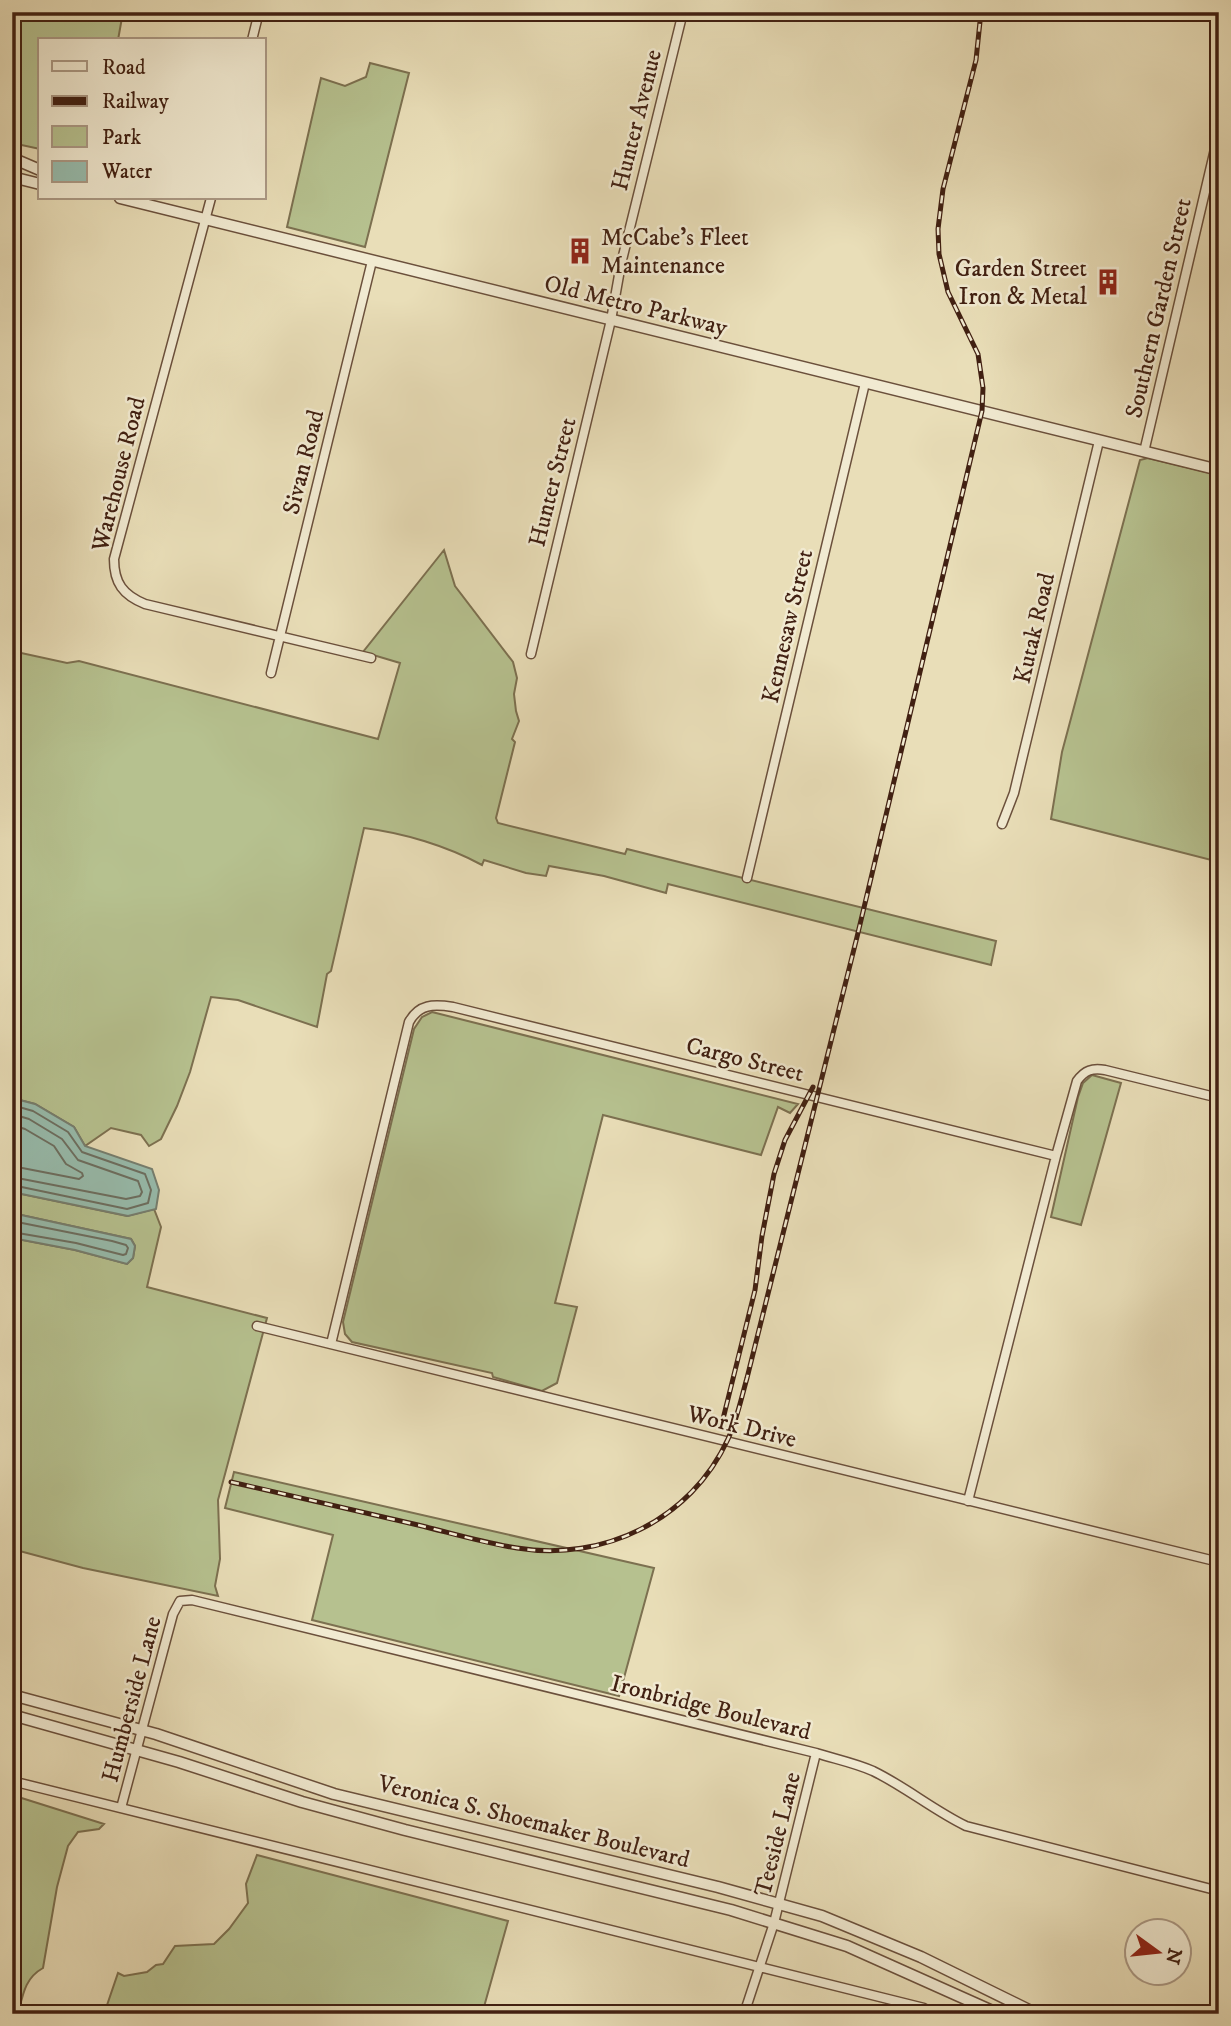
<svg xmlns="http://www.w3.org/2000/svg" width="1231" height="2026" font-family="'IM FELL DW Pica',serif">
<rect width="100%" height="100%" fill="#e9deb8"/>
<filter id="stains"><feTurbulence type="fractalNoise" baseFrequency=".00286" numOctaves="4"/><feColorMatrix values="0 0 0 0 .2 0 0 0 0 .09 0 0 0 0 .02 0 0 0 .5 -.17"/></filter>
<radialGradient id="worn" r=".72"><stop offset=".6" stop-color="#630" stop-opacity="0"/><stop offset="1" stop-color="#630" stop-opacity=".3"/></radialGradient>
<path fill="#b6c18f" stroke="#7c7050" stroke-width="2" d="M12,12h111l-5,28h-78v109l-28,-6z
M370,63l39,10 -44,174 -78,-20 34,-149 24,8 21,-9z
M1148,458l71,17v387l-168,-43 11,-67 78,-292z
M444,550l11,36 58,76 4,16 -3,16 2,17 3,10 -7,18 3,3 -19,76 2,5 127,31 2,-5 369,92 -5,24 -323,-81 -2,9 -62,-17 -55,-10 -3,10 -20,-3 -42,-13 -2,5c-35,-19 -78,-32 -118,-37l-33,143 -4,3 -10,53 -79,-27 -27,-3 -21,75 -13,34 -16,33 -12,7 -8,-11 -30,-7 -26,18 -11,-19 -39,-23 -23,-6v-447l55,12 12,-2 299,78 22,-76 -37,-11z
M432,1012l366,92 -8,9 -12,-6 -17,48 -158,-40 -48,188 22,4 -20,76 -15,8 -49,-14 -1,-4 -140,-31 -7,-8 -2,-12 71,-293 8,-12z
M1092,1075l29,8 -40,142 -30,-8 27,-120 5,-14z
M12,1192l115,24 27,-7 7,18 -14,60 120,31 -49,182 2,59 -5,27 3,10 -135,-28 -71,-19v-311l63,12 52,14 6,-6 2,-12 -4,-7 -119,-26z
M234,1472l420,96 -35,128 -307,-76 21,-85 -108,-27z
M12,1795l92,29 -5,5 -21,3 -10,14 -11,41 -14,81c-18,10 -20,26 -25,46h-6z
M257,1855l251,66 -26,93h-378l14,-41 6,3 23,-4 9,-7 7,-1 12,-18 39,-2 15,-15 19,-26 -2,-19z"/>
<path fill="#97bcad" stroke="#757e6f" stroke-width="2" d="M12,1098l23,6 39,23 11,19 67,23 7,21 -3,19 -28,7 -116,-24z
M12,1213l119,26 4,7 -2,12 -6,6 -52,-14 -63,-12z"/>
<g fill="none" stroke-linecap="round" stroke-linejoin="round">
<path stroke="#6c6e60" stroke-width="2" d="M12,1105l21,6 35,21 14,20 63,22 6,16 -3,13 -21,6 -115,-24
M12,1114l17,5 33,20 16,21 60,21 4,11 -2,4 -14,3 -114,-22
M12,1125l13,4 29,17 12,18 16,9 1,3 -4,3 -67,-13
M12,1221l100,20 14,4 2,3 -2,6 -3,1 -47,-12 -64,-11"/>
<g stroke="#6b503c" stroke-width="11">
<path id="minor" d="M252,40l7,-28
M211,198l-97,361c0,24 9,36 31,45l226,54
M12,282v10
M1144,452l75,-320
M531,654l80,-334 10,-56 62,-252
M271,673l101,-412
M1002,824l12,-31 10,-42 75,-310
M747,878l118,-495
M1056,1156l21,-75c8,-11 15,-13 28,-11l114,28
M257,1326l962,236
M331,1344l78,-322c10,-18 24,-18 44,-15l603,149 -88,345
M12,1781l912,227
M121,1808l52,-194 7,-13 12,-1 624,153c19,6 39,10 57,18 33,16 60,39 93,55l253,65
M744,2014l30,-91 42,-170"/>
</g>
<g stroke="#6b503c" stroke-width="13">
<path id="tertiary" d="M12,158l28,12
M12,177l28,7
M120,198l1099,272
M12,1695l144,39 178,60 384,93 104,29 99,41 116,57
M12,1715l167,47 123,40 103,28 326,80 116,36 152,68"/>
</g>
<use href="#minor" stroke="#f1ead1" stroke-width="8"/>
<use href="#tertiary" stroke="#f1ead1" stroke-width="10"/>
<g stroke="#412012" stroke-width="5">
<path id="rail" d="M722,1423l33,-133 7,-54 12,-62 11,-34 28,-53
M231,1482c63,14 125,29 187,43 33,8 66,18 99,23 86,14 174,-28 211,-109 9,-19 13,-40 19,-61l110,-441 125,-526 1,-23 -5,-34 -30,-62 -9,-38 -1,-25 5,-40 33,-129 5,-48"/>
</g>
<use href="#rail" stroke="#f1ead1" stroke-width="2.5" stroke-dasharray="8" stroke-linecap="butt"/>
</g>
<defs>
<g id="building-bare" transform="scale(2.1)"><path d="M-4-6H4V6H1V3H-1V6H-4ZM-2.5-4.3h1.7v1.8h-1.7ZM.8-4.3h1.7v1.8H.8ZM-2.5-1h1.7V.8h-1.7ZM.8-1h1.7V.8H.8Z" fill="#8f2418" stroke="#f1ead1" stroke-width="2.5" paint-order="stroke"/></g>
</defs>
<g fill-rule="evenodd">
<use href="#building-bare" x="580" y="251"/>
<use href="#building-bare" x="1108" y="282"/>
</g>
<g text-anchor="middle" stroke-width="5" stroke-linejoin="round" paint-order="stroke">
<g font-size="24" fill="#412012" stroke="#f1ead1">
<text transform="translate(636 120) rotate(-76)" y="8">Hunter Avenue</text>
<text transform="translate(636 305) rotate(14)" y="8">Old Metro Parkway</text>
<text transform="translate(1158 308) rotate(-77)" y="8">Southern Garden Street</text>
<text transform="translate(303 462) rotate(-76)" y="8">Sivan Road</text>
<text transform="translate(118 474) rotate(-76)" y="8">Warehouse Road</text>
<text transform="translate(552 482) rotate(-76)" y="8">Hunter Street</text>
<text transform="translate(787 626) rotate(-77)" y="8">Kennesaw Street</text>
<text transform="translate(1034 628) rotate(-77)" y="8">Kutak Road</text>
<text transform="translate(745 1059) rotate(14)" y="8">Cargo Street</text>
<text transform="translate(742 1426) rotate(14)" y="8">Work Drive</text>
<text transform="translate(131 1699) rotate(-75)" y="8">Humberside Lane</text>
<text transform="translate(711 1707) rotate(14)" y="8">Ironbridge Boulevard</text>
<text transform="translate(534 1821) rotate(14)" y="8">Veronica S. Shoemaker Boulevard</text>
<text transform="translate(777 1834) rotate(-76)" y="8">Teeside Lane</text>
</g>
<g font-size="24" fill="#412012" stroke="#f1ead1" text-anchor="start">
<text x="601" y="245">McCabe's Fleet<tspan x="601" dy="28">Maintenance</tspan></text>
<text x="1087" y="276" text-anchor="end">Garden Street<tspan x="1087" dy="28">Iron &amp; Metal</tspan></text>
</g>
</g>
<rect width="1231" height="2026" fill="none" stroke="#e9deb8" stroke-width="42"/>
<rect x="14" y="14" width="1203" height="1998" fill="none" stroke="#412012" stroke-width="3.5"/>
<rect x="21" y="21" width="1189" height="1984" fill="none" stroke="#412012" stroke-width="2"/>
<rect x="38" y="38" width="228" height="161" fill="#f1ead1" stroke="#ab9985" stroke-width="2"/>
<rect x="52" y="61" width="35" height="10" fill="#f1ead1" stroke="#ab9985" stroke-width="2"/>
<text x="102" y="74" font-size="21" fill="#412012">Road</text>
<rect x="52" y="96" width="35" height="10" fill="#412012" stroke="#ab9985" stroke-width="2"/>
<text x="102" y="108" font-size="21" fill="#412012">Railway</text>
<rect x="52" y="126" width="35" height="21" fill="#b6c18f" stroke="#ab9985" stroke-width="2"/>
<text x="102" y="144" font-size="21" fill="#412012">Park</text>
<rect x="52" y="161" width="35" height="21" fill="#97bcad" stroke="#ab9985" stroke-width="2"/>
<text x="102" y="178" font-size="21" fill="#412012">Water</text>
<g transform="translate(1158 1952) rotate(105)"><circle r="33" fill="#f1ead1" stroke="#ab9985" stroke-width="2"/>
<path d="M0-5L12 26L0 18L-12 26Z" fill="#8f2418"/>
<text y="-10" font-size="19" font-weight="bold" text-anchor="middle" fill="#412012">N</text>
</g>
<rect width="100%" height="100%" filter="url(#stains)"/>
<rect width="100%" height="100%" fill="url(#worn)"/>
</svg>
